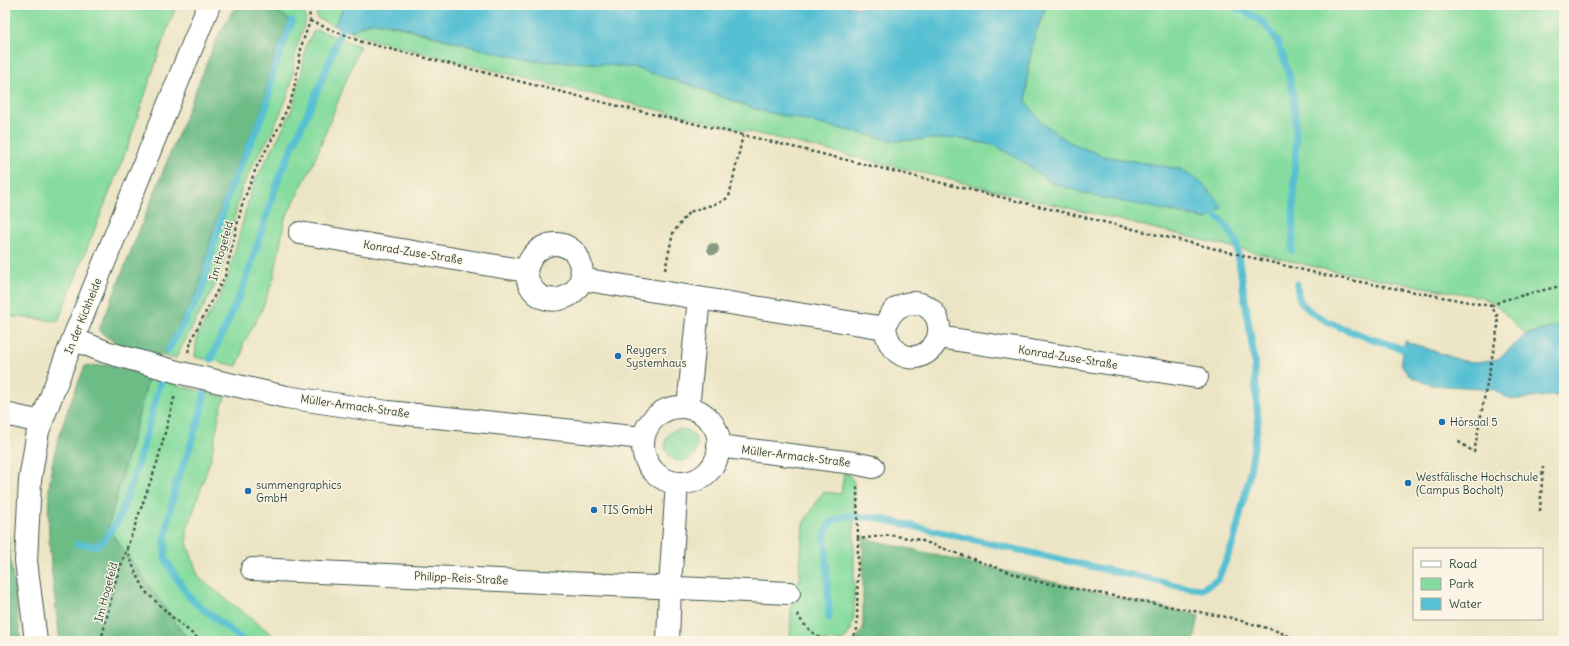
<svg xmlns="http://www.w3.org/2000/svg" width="1569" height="646" font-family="Delius,sans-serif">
<rect width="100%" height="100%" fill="#fcf5e5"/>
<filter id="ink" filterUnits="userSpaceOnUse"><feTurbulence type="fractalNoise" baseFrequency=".025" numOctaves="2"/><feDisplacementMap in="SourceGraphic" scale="8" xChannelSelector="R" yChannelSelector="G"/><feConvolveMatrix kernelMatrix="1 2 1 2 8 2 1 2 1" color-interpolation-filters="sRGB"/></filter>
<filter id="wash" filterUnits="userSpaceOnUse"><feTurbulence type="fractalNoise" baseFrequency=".012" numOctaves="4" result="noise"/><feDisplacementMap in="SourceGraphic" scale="16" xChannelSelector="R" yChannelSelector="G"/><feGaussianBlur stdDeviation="0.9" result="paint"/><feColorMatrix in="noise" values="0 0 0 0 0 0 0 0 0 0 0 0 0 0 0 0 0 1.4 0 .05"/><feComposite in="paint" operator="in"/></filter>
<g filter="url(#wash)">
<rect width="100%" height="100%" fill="#ece5c5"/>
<path fill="#86dc9f" stroke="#528c6a" d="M5,5h172l-11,27 -38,114 -70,175 -53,-5z
M280,5h23l3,14 -10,31 -4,30 -5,18 -16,36 -19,32 -11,25 -21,84 -11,22 -34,62 -12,-3 2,-6 33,-60 13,-52 14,-46 38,-85 4,-27 8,-27 1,-42z
M315,5h30l-11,21 -17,-8z
M1046,5h518v319l-38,11 -33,-33 -12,-5 -153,-27 -799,-191 -138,-34 -27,-8 -14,-6 13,-6 10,-3 22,4 86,23 54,12 59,2 45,6 48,15 71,26 137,31 60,-3 39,7 31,18 27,20 154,37 17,-13 -43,-38 -77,-13 -34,-14 -27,-19 -16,-22 2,-32 5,-28z
M318,30l42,16 -47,118 -28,55 -11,58 -13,35 -18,32 -1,10 -5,12 -42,-9 2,-21 22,-38 9,-21 21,-79 6,-17 33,-62 6,-15 8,-34 4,-25 7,-13z
M149,376l34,11 42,10 -5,14 -9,47 -24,72v13l12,35 81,63h-84l-14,-8 -74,-105z
M665 445a16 16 0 1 1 32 0a16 16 0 1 1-32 0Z
M844,473h3l7,9v132l-3,16 -8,11h-53l2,-60 7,1 4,-58 20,-32 18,2z"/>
<path fill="#6cbc86" stroke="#467c5d" d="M236,5h44l-4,6 13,8 -14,34 -8,27 -4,27 -38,85 -14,46 -13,52 -33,60 -2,6c-23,-6 -47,-8 -64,-26l117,-290z
M109,365l40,11 -41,152 74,104 14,9h-136c-6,-50 -14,-101 -11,-152 3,-43 20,-83 36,-123z
M5,517l16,124h-16z
M863,535l9,5 327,76 -5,25h-339l8,-12z"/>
<path fill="#57c0d3" stroke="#3b7e84" d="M345,5h497l19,3 5,-3h180l-13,36 -5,28 -2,32 16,22 27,19 34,14 77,13 21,13 22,25 -17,13 -13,-5 -96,-18 -45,-14 -27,-20 -31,-18 -39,-7 -60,3 -137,-31 -71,-26 -48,-15 -45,-6 -59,-2 -54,-12 -86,-24 -22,-3 -10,3 -13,6 -16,-5z
M1564,324v72c-17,-2 -35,4 -51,3 -7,-1 -14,-6 -20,-10l-62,-4 -20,-8 -9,-10 -1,-8 4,-18 58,20 14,1 21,-3 28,-24z"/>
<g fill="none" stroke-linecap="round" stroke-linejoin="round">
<path stroke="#57c0d3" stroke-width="7" d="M1225,5l18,5 21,13 13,18 11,30 6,27 2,39 -4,113
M1297,284c1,6 1,14 4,18 16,22 75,38 102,47
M168,350l33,-57 15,-58 13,-44 37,-83 7,-37 19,-50
M211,359l34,-76 34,-106 40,-90 23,-59
M205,391l-3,17 -14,45 -12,30 -11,54v21l12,21 16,22 51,40
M78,544l17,2 9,-5 17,-26 17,-51 23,-84
M829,618l-4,-84 7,-13 13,-5 32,2 306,69 19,2 16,-10 15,-35 16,-66 9,-56 -4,-64 -18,-116c-5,-12 -12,-20 -22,-28"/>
</g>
</g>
<g filter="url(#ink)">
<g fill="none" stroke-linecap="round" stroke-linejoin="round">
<g stroke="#3e564a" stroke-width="24">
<path id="minor" d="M300,233l226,38c4,-21 27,-36 46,-21 4,3 7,9 8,13 13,38 -49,55 -54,8
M581,279l304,49c3,20 20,38 41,25 7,-5 12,-12 13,-20 3,-35 -45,-43 -54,-5
M939,337l258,40
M73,339l33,13 75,21 105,24 102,15 255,26
M643 445a38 38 0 1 1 76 0a38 38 0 1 1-76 0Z
M688,408l11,-110
M5,414l36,8
M718,446l136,17 19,4
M252,569l537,24
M36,641l-10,-80 4,-81 8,-49 35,-92 136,-334
M668,641l2,-54 7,-104"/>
</g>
<path stroke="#3e564a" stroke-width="2.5" stroke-dasharray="3 3" stroke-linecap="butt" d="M310,21l52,21 256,64 125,29
M665,270l8,-37 16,-21 32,-10 8,-5 14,-62 585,141 163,30 6,9 1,11 -24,126 -18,-12
M1491,306l13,-6 60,-15
M188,352l5,-16 32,-60 17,-71 14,-37 24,-43 13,-31 9,-50 8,-23 -1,-16
M857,487l1,52
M1540,511l3,-44
M127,548l7,21 12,23 25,24 30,25
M797,614c7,12 16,20 28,27
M101,641l15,-62 41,-116 18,-68
M850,641l7,-12 1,-90 32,-4 30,5 114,41 197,37 43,12 27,11"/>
<use href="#minor" stroke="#fff" stroke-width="22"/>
</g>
<circle fill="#879a81" cx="713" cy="249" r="6"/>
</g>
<g fill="#1f6fb2" stroke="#fcf5e5" stroke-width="1.5">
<circle cx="618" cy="356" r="4"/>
<circle cx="1442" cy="422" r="4"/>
<circle cx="1408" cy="483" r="4"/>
<circle cx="248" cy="491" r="4"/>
<circle cx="594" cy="510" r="4"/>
</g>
<g text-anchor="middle" stroke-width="3" stroke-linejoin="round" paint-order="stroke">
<g font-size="11" fill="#1f3d34" stroke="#fcf5e5">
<text transform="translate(221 251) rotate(-74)" y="4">Im Hogefeld</text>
<text transform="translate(413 252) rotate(9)" y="4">Konrad-Zuse-Straße</text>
<text transform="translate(83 316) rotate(-68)" y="4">In der Kickheide</text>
<text transform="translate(1068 357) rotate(9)" y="4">Konrad-Zuse-Straße</text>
<text transform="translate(355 406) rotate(8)" y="4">Müller-Armack-Straße</text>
<text transform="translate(796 456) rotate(7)" y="4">Müller-Armack-Straße</text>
<text transform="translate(461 578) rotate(3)" y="4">Philipp-Reis-Straße</text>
<text transform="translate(106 592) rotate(-75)" y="4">Im Hogefeld</text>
</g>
<g font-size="11" fill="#1f3d34" stroke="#fcf5e5" text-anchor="start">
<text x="626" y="354">Reygers<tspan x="626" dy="13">Systemhaus</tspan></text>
<text x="1450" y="426">Hörsaal 5</text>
<text x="1416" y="481">Westfälische Hochschule<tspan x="1416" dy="13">(Campus Bocholt)</tspan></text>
<text x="256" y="489">summengraphics<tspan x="256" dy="13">GmbH</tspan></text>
<text x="602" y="514">TIS GmbH</text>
</g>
</g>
<rect width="1569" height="646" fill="none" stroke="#fcf5e5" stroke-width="20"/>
<rect x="1413" y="548" width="130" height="72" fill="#fcf5e5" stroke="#a4ab9e"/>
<rect x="1421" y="561" width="20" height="6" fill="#ffffff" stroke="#a4ab9e"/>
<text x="1449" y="568" font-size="12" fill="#1f3d34">Road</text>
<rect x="1421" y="578" width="20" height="12" fill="#86dc9f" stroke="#a4ab9e"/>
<text x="1449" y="588" font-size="12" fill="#1f3d34">Park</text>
<rect x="1421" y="598" width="20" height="12" fill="#57c0d3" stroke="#a4ab9e"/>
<text x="1449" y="608" font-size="12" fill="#1f3d34">Water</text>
</svg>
